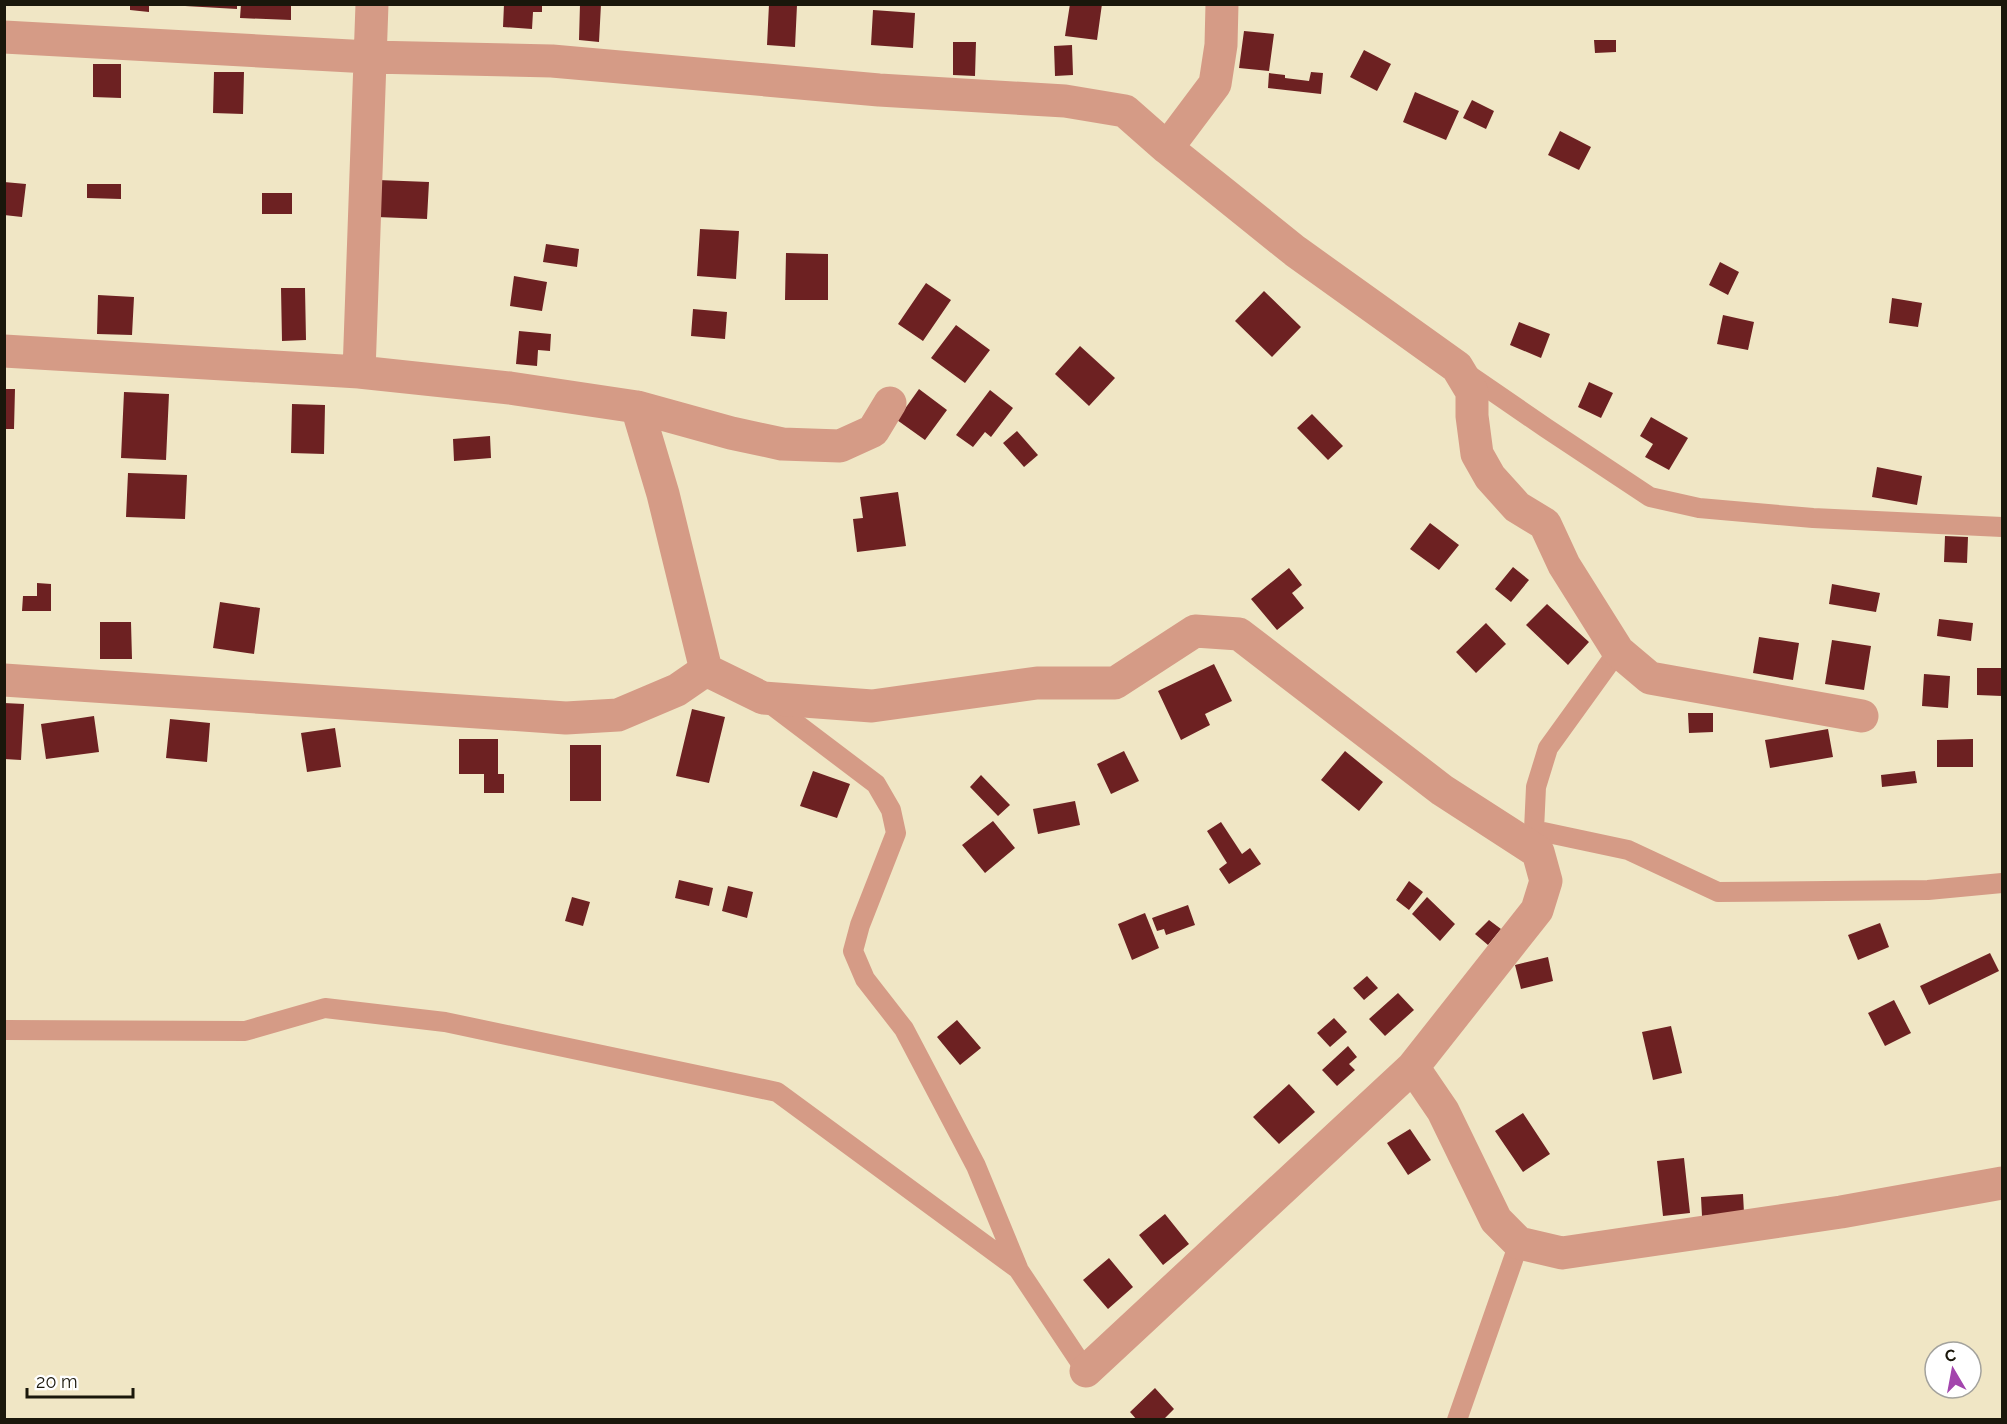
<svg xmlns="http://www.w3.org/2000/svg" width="2007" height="1424" font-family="Raleway,sans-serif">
<rect width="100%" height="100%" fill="#f0e6c5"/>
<path fill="#6d2122" d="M130,4h19v8l-19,-2z
M186,4h51v5l-52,-3z
M241,4h50v16l-51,-2z
M504,4h38v8h-9l-1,17 -29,-2z
M580,4h21l-2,38 -20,-2z
M769,4l28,1 -2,42 -28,-2z
M1070,4h32l-5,36 -32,-4z
M873,10l42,3 -2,35 -42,-3z
M1244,31l30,3 -5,37 -30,-3z
M1594,40h22v12l-21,1z
M953,42h23l-1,34 -22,-1z
M1072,45l1,30 -18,1 -1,-30z
M1364,50l27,14 -14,27 -27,-14z
M93,64h28v34l-28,-1z
M214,72h30l-1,42 -30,-1z
M1311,72l12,1 -2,21 -53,-6 1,-15 16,2v3l24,3z
M1415,92l44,19 -13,29 -43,-18z
M1472,100l22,11 -8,18 -23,-11z
M1560,131l31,16 -12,23 -31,-15z
M378,180l51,2 -2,37 -50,-2z
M4,182l22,2 -4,33 -18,-2z
M87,184h34v15l-34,-1z
M262,193h30v21h-30z
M700,229l39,2 -3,48 -39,-3z
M546,244l33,5 -2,18 -34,-5z
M786,253l42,1v46h-43z
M1720,262l19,10 -11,23 -19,-10z
M514,276l33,6 -5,29 -32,-5z
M926,283l25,17 -28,41 -25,-17z
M281,288h24l1,52 -24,1z
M1264,291l37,36 -29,30 -37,-36z
M98,295l36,2 -2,38 -35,-1z
M1892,298l30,5 -4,24 -29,-4z
M693,309l34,3 -2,27 -34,-3z
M1723,315l31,7 -6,28 -31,-6z
M1519,322l31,12 -9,24 -31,-13z
M956,325l34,25 -25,33 -34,-25z
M519,331l32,3 -1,17 -12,-1 -1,16 -21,-2z
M1080,346l35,32 -26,28 -34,-32z
M1589,382l24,11 -12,25 -23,-11z
M5,389h10l-1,40h-9z
M919,389l28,21 -22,30 -28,-20z
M990,390l23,18 -22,29 -6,-5 -12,15 -17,-12z
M124,392l45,2 -3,66 -45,-2z
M292,404l33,1 -1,49 -33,-1z
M1312,414l31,32 -15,14 -31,-32z
M1651,417l37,21 -19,32 -24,-13 8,-13 -13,-8z
M1017,431l21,24 -14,12 -21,-24z
M490,436l1,22 -37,3 -1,-22z
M1877,467l45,9 -5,29 -45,-8z
M128,473l59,2 -2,44 -59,-2z
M898,492l8,54 -49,6 -4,-33 10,-1 -3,-21z
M1430,523l29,22 -20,25 -29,-21z
M1945,536l23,1 -1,26 -23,-1z
M1513,567l16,13 -18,22 -16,-13z
M1289,568l13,17 -10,8 12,15 -27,22 -26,-31z
M37,583l14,1v27h-29l1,-15h14z
M1832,584l48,9 -4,19 -47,-8z
M220,602l40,6 -6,46 -41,-6z
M1547,604l42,38 -21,23 -42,-40z
M1939,619l34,4 -2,18 -34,-5z
M100,622h31l1,37h-32z
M1486,623l20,21 -30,29 -20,-21z
M1759,637l40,6 -6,37 -40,-7z
M1832,640l39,6 -7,44 -39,-6z
M1214,664l18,37 -27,13 5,11 -29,15 -23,-49z
M1977,668h25v28l-25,-1z
M1924,674l26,2 -2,32 -26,-2z
M4,703l20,1 -3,56 -17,-1z
M692,709l33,8 -16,66 -33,-7z
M1688,713h25v19l-24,1z
M94,716l5,36 -53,7 -5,-35z
M170,719l40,4 -3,39 -41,-4z
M335,728l6,39 -34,5 -6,-39z
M1828,729l5,28 -63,11 -5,-28z
M459,739h39v35h6v19h-20v-19h-25z
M1973,739v28h-36v-27z
M570,745h31v56h-31z
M1124,751l15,30 -28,13 -14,-30z
M1345,751l38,31 -24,29 -38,-31z
M813,771l37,13 -13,34 -37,-12z
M1915,771l2,12 -35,4 -1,-12z
M981,775l29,30 -12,11 -28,-29z
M1075,801l5,24 -42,9 -5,-25z
M993,821l22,27 -30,25 -23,-28z
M1221,822l21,32 8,-6 11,16 -32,20 -10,-15 8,-6 -20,-32z
M679,880l34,8 -4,18 -34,-8z
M1409,881l14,11 -14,18 -13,-10z
M728,886l25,6 -6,26 -25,-7z
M572,897l18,5 -7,24 -18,-5z
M1427,897l28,27 -15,17 -28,-27z
M1188,905l7,20 -29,10 -2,-6 -7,2 -5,-13z
M1145,913l14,35 -27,12 -14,-36z
M1489,920l12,9 -13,16 -13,-11z
M1880,923l9,24 -31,13 -10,-25z
M1990,953l9,18 -70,34 -9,-19z
M1548,957l5,24 -32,8 -6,-24z
M1367,976l11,12 -14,12 -11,-12z
M1398,993l16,17 -29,26 -16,-17z
M1894,1000l17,33 -26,13 -17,-33z
M1334,1018l13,14 -17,15 -13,-14z
M957,1020l24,28 -21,17 -23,-28z
M1671,1026l11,47 -29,7 -11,-48z
M1348,1046l9,11 -8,7 6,6 -18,16 -15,-16z
M1289,1084l26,28 -36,32 -26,-27z
M1523,1113l27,41 -27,18 -28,-41z
M1410,1129l21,31 -23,15 -21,-32z
M1684,1158l6,55 -27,3 -6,-55z
M1743,1194l1,19 -42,3 -1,-19z
M1165,1214l24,30 -26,21 -24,-30z
M1109,1258l24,29 -25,22 -25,-29z
M1155,1388l19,21 -11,11h-26l-7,-8z"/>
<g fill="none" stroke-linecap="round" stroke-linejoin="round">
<path stroke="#d59b86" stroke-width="20" d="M1466,373l80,55 104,69 49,11 114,10 189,9
M765,700l111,84 15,26 5,23 -36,92 -7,26 12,28 39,50 72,137 42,102
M1534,830l94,20 90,42 210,-2 74,-7
M1536,842l-2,-12 2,-43 12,-39 70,-97
M4,1030l241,1 80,-23 120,14 332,70 241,177 68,102
M1457,1420l62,-177"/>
<path stroke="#d59b86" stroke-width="33" d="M4,37l365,20 183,4 327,29 186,11 60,10 42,37 128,103 162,116 15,25v24l5,38 13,23 27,30 28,17 19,41 54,86 32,27 212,38
M1167,148l48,-64 6,-39 1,-41
M4,351l355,21 151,16 127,19 94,26 51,11 58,2 33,-15 17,-28
M359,372l13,-368
M637,407l26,87 43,176
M4,680l562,38 52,-3 59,-25 29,-20 57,28 109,8 165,-23h78l80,-52 44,3 203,156 96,62 8,29 -9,29 -124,157 -327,304
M1413,1067l30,44 53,109 23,23 43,10 279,-41 161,-29"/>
</g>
<rect width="2007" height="1424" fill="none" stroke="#1a170b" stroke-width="12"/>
<g transform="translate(1953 1370) rotate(350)"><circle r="28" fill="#ffffff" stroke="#a3a29d" stroke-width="1.5"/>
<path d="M0-4.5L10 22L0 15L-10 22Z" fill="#a345ad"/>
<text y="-9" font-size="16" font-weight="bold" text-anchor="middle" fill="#1a170b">С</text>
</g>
<path d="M27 1388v9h106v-9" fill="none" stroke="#1a170b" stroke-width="3"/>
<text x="36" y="1388" font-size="18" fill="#1a170b" stroke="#ffffff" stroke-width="4.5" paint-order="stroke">20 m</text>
</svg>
